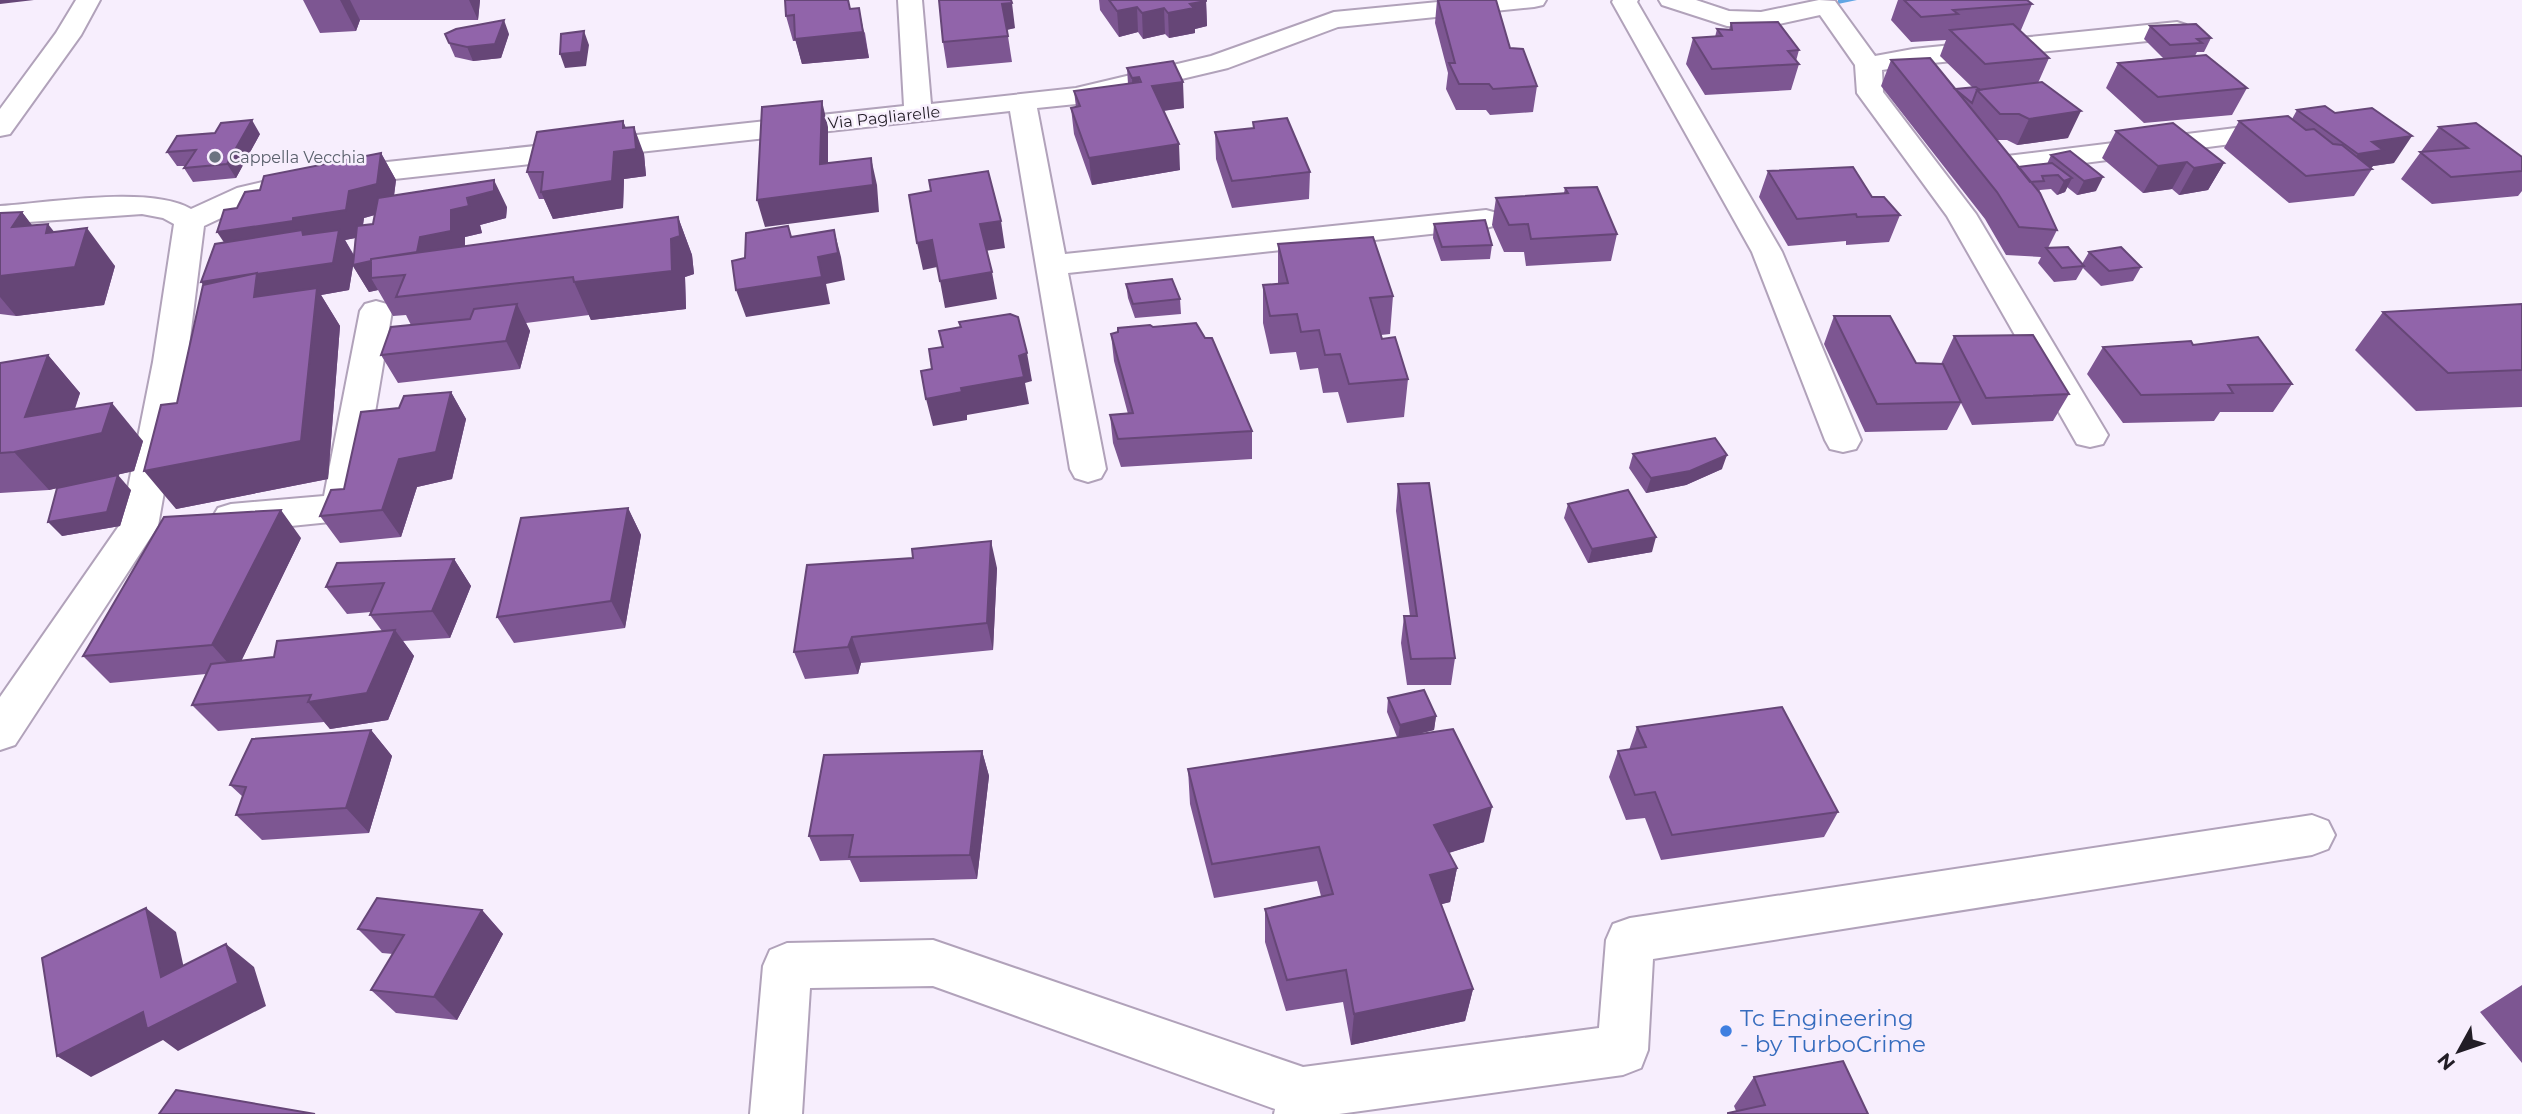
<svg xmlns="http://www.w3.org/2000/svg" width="2522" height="1114" font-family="Montserrat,sans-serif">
<rect width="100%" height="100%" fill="#f7eefd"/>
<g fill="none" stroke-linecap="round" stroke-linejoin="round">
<path fill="#61a6e4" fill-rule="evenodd" d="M1838,0h19l-19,4z"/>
<g stroke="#b1a2ba" stroke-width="4">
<path id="minor" d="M76,0h24l-19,35 -71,99 -10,2v-27l56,-76z
M898,0h24l9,104 145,-16 135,-32 123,-44 125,-12h87l-3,5 -9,2 -196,20 -110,41 -152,36 -39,4 28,146 421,-44 11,3 4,6 -4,6 -11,3 -418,45 38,196 -5,9 -13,4 -13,-4 -5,-9 -60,-358 -697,77 -56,13 -53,25 -17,136 -29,164 -143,219 -15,5v-53l121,-174 32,-161 21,-138 -11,-6 -21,-4 -142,10v-18c48,-3 151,-21 191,3l46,-21 76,-18 591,-64z
M1613,0h25l-1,2 145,250 79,188 -5,9 -13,3 -13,-3 -5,-9 -73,-188 -140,-250z
M1659,0h37l33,11 32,1 58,-12 16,1 40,55 38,-7 264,-27 9,3 4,5 -4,5 -9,3 -264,27 -31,5 1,22 93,122 132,221 -5,9 -13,3 -13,-3 -130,-228 -90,-123 -2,-28 -35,-50 -59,13 -34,-2 -65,-21z
M2252,126l10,2 4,6 -4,6 -262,34 -10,-3 -28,-33 4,-6c21,-5 28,9 41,24z
M376,301l11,3 5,7 -33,197 -6,9 -13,4 -109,11 -13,-4 -6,-10 6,-10 13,-4 93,-8 36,-185 5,-7z
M2312,815l16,6 7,14 -7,14 -16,6 -659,104 -5,91 -7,18 -18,7 -284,39h-65l1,-5 -342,-123 -123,2 -8,126h-52l13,-148 7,-16 17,-7 146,-3 370,127 296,-39 7,-88 7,-16 17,-6z"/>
</g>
<use href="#minor" fill="#fff" fill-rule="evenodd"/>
</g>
<path fill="#7d5692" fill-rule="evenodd" d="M303,0h177l-2,20h-118l-4,11 -36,2z
M939,0l76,28 -8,2 5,32 -65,6 -4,-26z
M1099,0h107l1,26 -12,3v4l-26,5 -4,-4 -22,5 -5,-7 -19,5 -19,-27z
M1437,0h59l14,48 27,38 -4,26 -43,3 -4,-5h-30l-10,-21 2,-16 -13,-50z
M1898,0h129l5,4 -11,26h-2l30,28 -11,25 30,55 -51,7 -10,-5h-11l22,27 29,-3 4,-9 19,-4 26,40 -19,4 -10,-8 -2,5 -8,3 -6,-6 -11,1 -1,2 18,38 -9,18 34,16 7,-12 52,15 -8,14 -32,5 -18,-18 -7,12 -22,2 -16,-19 3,-6 -35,-2 -21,-36 -104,-133 10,-26 64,29 17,-2 -32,-31 6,-16 -35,2 -20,-22z
M850,9l15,24 4,25 -67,6 -6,-23h-3l-7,-25z
M1731,23l68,27 -3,11 3,3 -8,26 -86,5 -19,-31 7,-26 22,-1 2,-8 12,1z
M2150,26l61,12 -7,14h-7l-2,4 52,32 -15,27 -88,8 -38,-35 12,-25 45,-5 -19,-19z
M445,34h64l-8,24 -28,3 -18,-4z
M1127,68l57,40 -21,3 17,59 -88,15 -18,-51 -3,-26 5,-1 -2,-16 54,-7z
M2297,110l97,53 -21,3 -2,2 1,1 -18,27 -65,7 -65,-55 15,-27 53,-2z
M623,121l3,7 18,26 2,22 -22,3 -1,29 -70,11 -9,-20h-5l-12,-27z
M1253,122l57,50 -1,27 -77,9 -16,-49 -1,-27 38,-4z
M2439,127l83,30v34l-4,5 -86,8 -31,-25z
M2116,131l108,32 -16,27 -29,5 -7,-6 -29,4 -41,-35z
M260,134l-24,44 -43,4 -9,-14 2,-2h-9l-10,-14z
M381,153l15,27 -2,16 113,11 -1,11 -26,7 2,8 -17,4v9l213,-29 14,38 2,19 -9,3 1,32 -95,11 -2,-5 -63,8 4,8 -10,38 -122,14 -17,-28 30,-30 -5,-10 -13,1 -15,-26 -9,2 -16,-26 -4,24 -28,5 19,31 -12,153 -152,30 1,-106 47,-160 13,-35 23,-18zM375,215l-2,9 -10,1 1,-7zM355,238l-1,17 -9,-15z
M1768,171l132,44 -11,27 -43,3v-4l-58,5 -29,-49z
M1565,188l52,46 -6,27 -85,5 -2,-14h-20l-12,-27 4,-27 68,-5z
M22,212l10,14 22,6 61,34 -11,39 -88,11 -16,-2v-101z
M1434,224l58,21 -2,14 -49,2 -8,-23z
M1278,244l115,52 -3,38 -9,1 1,4 26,40 -4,38 -57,6 -9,-31 -15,1 -5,-25 -18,2 -4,-18 -26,2 -7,-31v-38l15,-1z
M1126,284l54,15 1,15 -46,4 -7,-20z
M2522,304v103l-106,4 -61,-61 28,-38z
M1834,316l82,47 25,1 13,-28 115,58 -16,27 -81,4 -11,-22 -14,27 -82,2 -41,-88z
M1111,334l141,97v28l-131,8 -8,-24 -3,-28 18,-1 -14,-53z
M2193,345l99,39 -19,28h-53l-6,9 -91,2 -36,-49 16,-27z
M48,355l32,38 -5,16 68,32 -9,30 -68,15 65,4 -11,36 -58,10 -5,-48 -8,2 -49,3v-130z
M451,392l15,27 -14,60 -35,8 -16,50 -61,6 -20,-27 24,-27 55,-81z
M1633,454l89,15 -36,16 -40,8 -17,-25z
M1398,484l57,174 -4,27h-44l-6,-42 3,-27h6l-14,-105z
M1568,504l84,48 -64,11 -24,-45z
M628,508l13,27 -16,93 -111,15 -17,-26z
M301,538l-60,123 33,-4 108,-26 -12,-16 1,-3 -24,2 -21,-27 128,-28 17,27 -21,52 -47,3 11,15 -26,64 -58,9 -6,-7 -106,9 -26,-26 14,-31 -96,9 -27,-27z
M997,568l-4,82 -132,13 -3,11 -53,5 -11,-27z
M1388,698l48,18 -2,14 -17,4 67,108 -35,11 8,15 -7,34 -9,2 32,85 -8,32 -114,24 -8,-43 -57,9 -21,-69v-33l56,-13 -4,-15 -103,17 -24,-94 -2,-35 209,-32 -10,-25z
M1637,727l201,85 -14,25 -163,23 -16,-42 -19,2 -17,-43 9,-26 11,-1z
M371,730l21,26 -23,77 -107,7 -26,-25 7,-18 -13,-12z
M982,751l7,25 -12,103 -117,3 -10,-22 -30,1 -11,-25z
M482,910l21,24 -46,86 -61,-7 -25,-23 22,-36 -11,-1 -24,-24z
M2522,985v78l-42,-51z
M1754,1077l114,37h-141l9,-3 -2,-5z"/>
<path fill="#664677" d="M0,0h34l-34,4z
M340,0h10l10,20 -4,11z
M469,0h11l-2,20z
M1206,1l1,25 -12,3v4l-26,5 -1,-25 22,-9z
M1012,3l3,25 -10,2 -3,-26z
M1137,7l1,25 -19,5 -2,-26z
M859,8l10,50 -67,6 -7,-25z
M1164,8l1,26 -22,5 -1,-26z
M504,20l5,14 -8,24 -28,3 -6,-14z
M584,31l5,14 -3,21 -21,2 -5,-14z
M1139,77l2,26 -8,1 -1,-26z
M1183,82l1,26 -31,4 -1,-26z
M822,101l6,26v63l-8,-26z
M2081,111l-13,27 -51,7 12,-26z
M252,120l8,14 -24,44 -9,-14z
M623,121l10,26 1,-20 10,27 2,22 -22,3 -1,29 -70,11 -12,-27 82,-64z
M2412,136l-18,27 -21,3 -3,3 -24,3 12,-18 14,-12z
M1179,144l1,26 -88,15 -3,-27z
M381,153l15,27 -4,30 -28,8 -3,19 -16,3 10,18 65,-21 31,-27 43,-30 13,27 -1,11 -26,7 2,8 -17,4v21l-60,17 -34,3 7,12 -9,2 -16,-26 -4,24 -28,5 19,31 -12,153 -152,30 -32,-38 157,-30 -81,-132 -19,-27 34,-23 -18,-27 76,-14 56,-27z
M871,158l6,27 2,27 -114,15 -8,-27z
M2187,162l-15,27 -29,4 15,-27z
M2224,163l-16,27 -29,5 15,-27z
M2103,177l-7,14 -19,4 7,-14z
M2072,178l-7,14 -8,3 7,-14z
M22,212l29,38 -39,-23z
M678,217l14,38 2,19 -9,3 1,32 -95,11 -17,-38 97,-43z
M1001,221l4,27 -20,3 -5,-27z
M48,224l29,37 10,-33 28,38 -11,39 -88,11 -16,-19v-21z
M834,230l7,27 4,23 -19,4 4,20 -84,13 -10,-27 82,-33z
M932,240l5,27 -14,3 -6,-27z
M992,272l5,27 -52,9 -5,-27z
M517,304l13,27 -10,38 -14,-28z
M1027,353l5,28 -7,2 4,21 -62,11v5l-34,6 -7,-27 35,-11 58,-32z
M48,355l32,38 -17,48 49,-38 31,38 -9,30 -85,19 -35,-38 11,-35z
M451,392l15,27 -14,60 -35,8 -16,50 -19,-27 17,-51z
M1727,455l-5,14 -36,16 -40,8 5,-15z
M118,475l13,15 -11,36 -58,10 -14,-14z
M628,508l13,27 -16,93 -14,-27z
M281,510l20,28 -65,134 -24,-27z
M1656,537l-4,15 -64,11 4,-14z
M991,541l6,27 -4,82 -6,-27z
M454,559l17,27 -21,52 -18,-27z
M395,630l19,26 -26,64 -58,9 -22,-27z
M852,637l9,26 -3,11 -10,-27z
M1436,716l-2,14 -36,9 2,-14z
M371,730l21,26 -23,77 -23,-25z
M982,751l7,25 -12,103 -7,-24z
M1492,807l-8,35 -56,17 6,-34z
M1457,868l-7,34 -26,7 6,-34z
M146,908l30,24 15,68 -30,-23z
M482,910l21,24 -46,86 -23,-23z
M226,944l28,23 12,39 -88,45 -15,-11 -72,37 -34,-21z
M1473,989l-8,32 -114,24 3,-31z"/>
<path fill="#9164aa" stroke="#664677" stroke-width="2" d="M785,0h63l2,9 9,-1 4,24 -68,7 -1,-24 -8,1z
M939,0h72l1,3 -10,1 6,32 -65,6z
M1109,0h97v1l-16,3 4,4 -26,5 -4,-5 -22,5 -5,-6 -20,4z
M1438,0h58l14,48 13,1 14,37 -44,3 -4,-5h-30l-10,-21h6z
M1904,0h123l5,4 -79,6 5,4 -37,3z
M504,20l-9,24 -28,3 -18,-4 -4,-9 11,-5z
M1778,22l21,28 -11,1 11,13 -87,5 -19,-31 29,-2 -5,-7 15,1 -1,-7z
M2013,24l36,34 -64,6 -35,-34z
M2196,24l15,14 -14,1 5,4 -32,2 -20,-19z
M584,31l-3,21 -21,2 1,-20z
M2206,55l41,33 -89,9 -40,-34z
M1930,58l110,135 17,37 -38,-3 -22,-35 -106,-132z
M1173,61l10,21 -31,4 27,58 -90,14 -18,-50 9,-2 -6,-15 67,-9 -2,-5 -7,1 -5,-10z
M2042,82l39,29 -52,8 -10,-5h-19l-23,-24z
M1976,87l4,3h-3l-5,13 -17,-14z
M822,101l-2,63 51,-6 2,27 -116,15 5,-93z
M2325,106l10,7 37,-5 40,28 -40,6 11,8 -25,4 -61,-44z
M2288,116l18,14 8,-1 19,15 9,1 30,24 -66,7 -67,-55z
M1287,118l23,54 -78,9 -17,-49 39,-4 -1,-6z
M252,120l-25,44 -43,4 12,-18 -29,2 10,-16 38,-3 6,-10z
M623,121v7l11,-1 2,22 -22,3 -2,29 -71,11 2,-20h-16l10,-40z
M2173,123l51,40 -30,5 -7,-6 -29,4 -42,-35z
M2476,123l46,34v14l-71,6 -31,-25 48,-4 -29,-21z
M2070,151l33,26 -19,4 -33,-26z
M381,153l-4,31 -28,7 -3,19 -53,8v3l-76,11 7,-22 13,-2 8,-16 15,-2 4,-14z
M2052,163l20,15 -8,3 -6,-6 -16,1 2,5 -14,1 -12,-15z
M1853,167l19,30h12l16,18 -43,2 -1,-3 -59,5 -29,-48z
M988,171l13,50 -21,3 12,48 -52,9 -8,-41 -15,3 -8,-48 22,-4 -2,-11z
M494,180v11l-27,7 2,8 -18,4v21l-31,6 -3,15 -46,7v2l-18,4 4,-39 16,-2 5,-26z
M1597,187l20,47 -86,5 -3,-15 -19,1 -13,-27 72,-5 -3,-5z
M22,212l-10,15 36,-3 -2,9 41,-5 -12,39 -75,9v-63z
M678,217l2,19 -9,3 1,32 -98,11 -1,-5 -177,20 9,-22 -34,3v-19z
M1485,220l7,25 -50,2 -8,-23z
M788,226l3,11 43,-7 4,23 -20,4 4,20 -86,13 -4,-29 13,-3 1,-25z
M302,230l1,5 36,-5 -6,33 -76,11v-1l-56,9 14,-38z
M1373,237l20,59 -23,2 12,41 13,-2 13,42 -59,5 -9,-30 -15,1 -6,-25 -18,2 -4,-18 -27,2 -7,-31 25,-2 -10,-39z
M2068,247l16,19 -22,2 -16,-20z
M2121,247l20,20 -32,4 -20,-19z
M257,273l-3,24 63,-9 -16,153 -157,30 17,-66 16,-2 26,-118z
M1172,279l8,20 -47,5 -7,-20z
M517,304l-11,37 -125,14 10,-28 79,-8 4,-10z
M2522,304v66l-74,3 -65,-61z
M1010,314l8,3 9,36 -8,3 5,21 -63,11 1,4 -36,7 -5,-28 11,-2 -3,-20 14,-2 -4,-16 22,-4 -2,-5z
M1834,316h56l26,47 27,1 18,38 -84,2z
M1196,323l9,15h7l40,93 -134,8 -8,-24 23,-2 -22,-79 7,-2v-4l32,-3 3,2z
M2033,335l36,59 -83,4 -32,-62z
M2258,337l34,47 -64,1 5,8 -92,2 -38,-48 88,-6 2,4z
M48,355l-23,62 87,-14 -10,30 -88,19 -14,1v-90z
M451,392l-15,60 -37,7 -17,51 -62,6 11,-26 13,-1 17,-77 38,-4 5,-12z
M1715,438l12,17 -37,16 -39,7 -18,-24z
M118,475l-11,37 -59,10 9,-34z
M1429,483l26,175 -44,1 -7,-43h13l-19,-132z
M1628,490l28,47 -64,12 -24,-45z
M628,508l-17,93 -114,16 24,-99z
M281,510l-69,135 -129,11 81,-139z
M991,541l-4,82 -135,14 -4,10 -54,5 13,-87 106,-7 -1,-9z
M454,559l-22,52 -62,4 14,-32 -58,4 11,-24z
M395,630l-28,63 -59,9 3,-7 -119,10 19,-41 63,-7 3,-16z
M1424,690l12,26 -36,9 -12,-27z
M1782,707l56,105 -166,23 -17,-43 -20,3 -17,-44 28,-4 -9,-20z
M1453,729l39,78 -58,18 23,43 -27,7 43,114 -119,25 -8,-44 -59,10 -22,-71 68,-15 -14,-47 -107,17 -24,-95z
M371,730l-25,78 -110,7 10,-28 -16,-2 22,-46z
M982,751l-12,104 -121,2 4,-22 -44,1 15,-81z
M377,898l105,12 -48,87 -63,-7 33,-55 -46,-6z
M146,908l15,69 65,-33 12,39 -91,46 -4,-17 -86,44 -15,-98z
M1843,1061l25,53h-140v-1l37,-8 -11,-28z
M176,1090l139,24h-156z"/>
<circle fill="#6b7280" stroke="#f7eefd" stroke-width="2.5" cx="215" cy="157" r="7"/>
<circle fill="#3f7fe0" stroke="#f7eefd" stroke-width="2.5" cx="1726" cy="1031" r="7"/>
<g text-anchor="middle" stroke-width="5" stroke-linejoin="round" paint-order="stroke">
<g font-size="16" fill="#221d26" stroke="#f7eefd">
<text transform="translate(884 117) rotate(-6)" y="6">Via Pagliarelle</text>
</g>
<g font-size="16" fill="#5b616d" stroke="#f7eefd" text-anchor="start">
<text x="229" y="163">Cappella Vecchia</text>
</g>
<g font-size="23" fill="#366cbe" stroke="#f7eefd" text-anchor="start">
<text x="1740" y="1026">Tc Engineering<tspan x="1740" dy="26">- by TurboCrime</tspan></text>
</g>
</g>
<g transform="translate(2459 1051) rotate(230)" stroke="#f7eefd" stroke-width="5" paint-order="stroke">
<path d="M0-5L12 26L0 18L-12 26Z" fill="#221d26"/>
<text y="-10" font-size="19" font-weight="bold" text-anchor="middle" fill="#221d26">N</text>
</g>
</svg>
